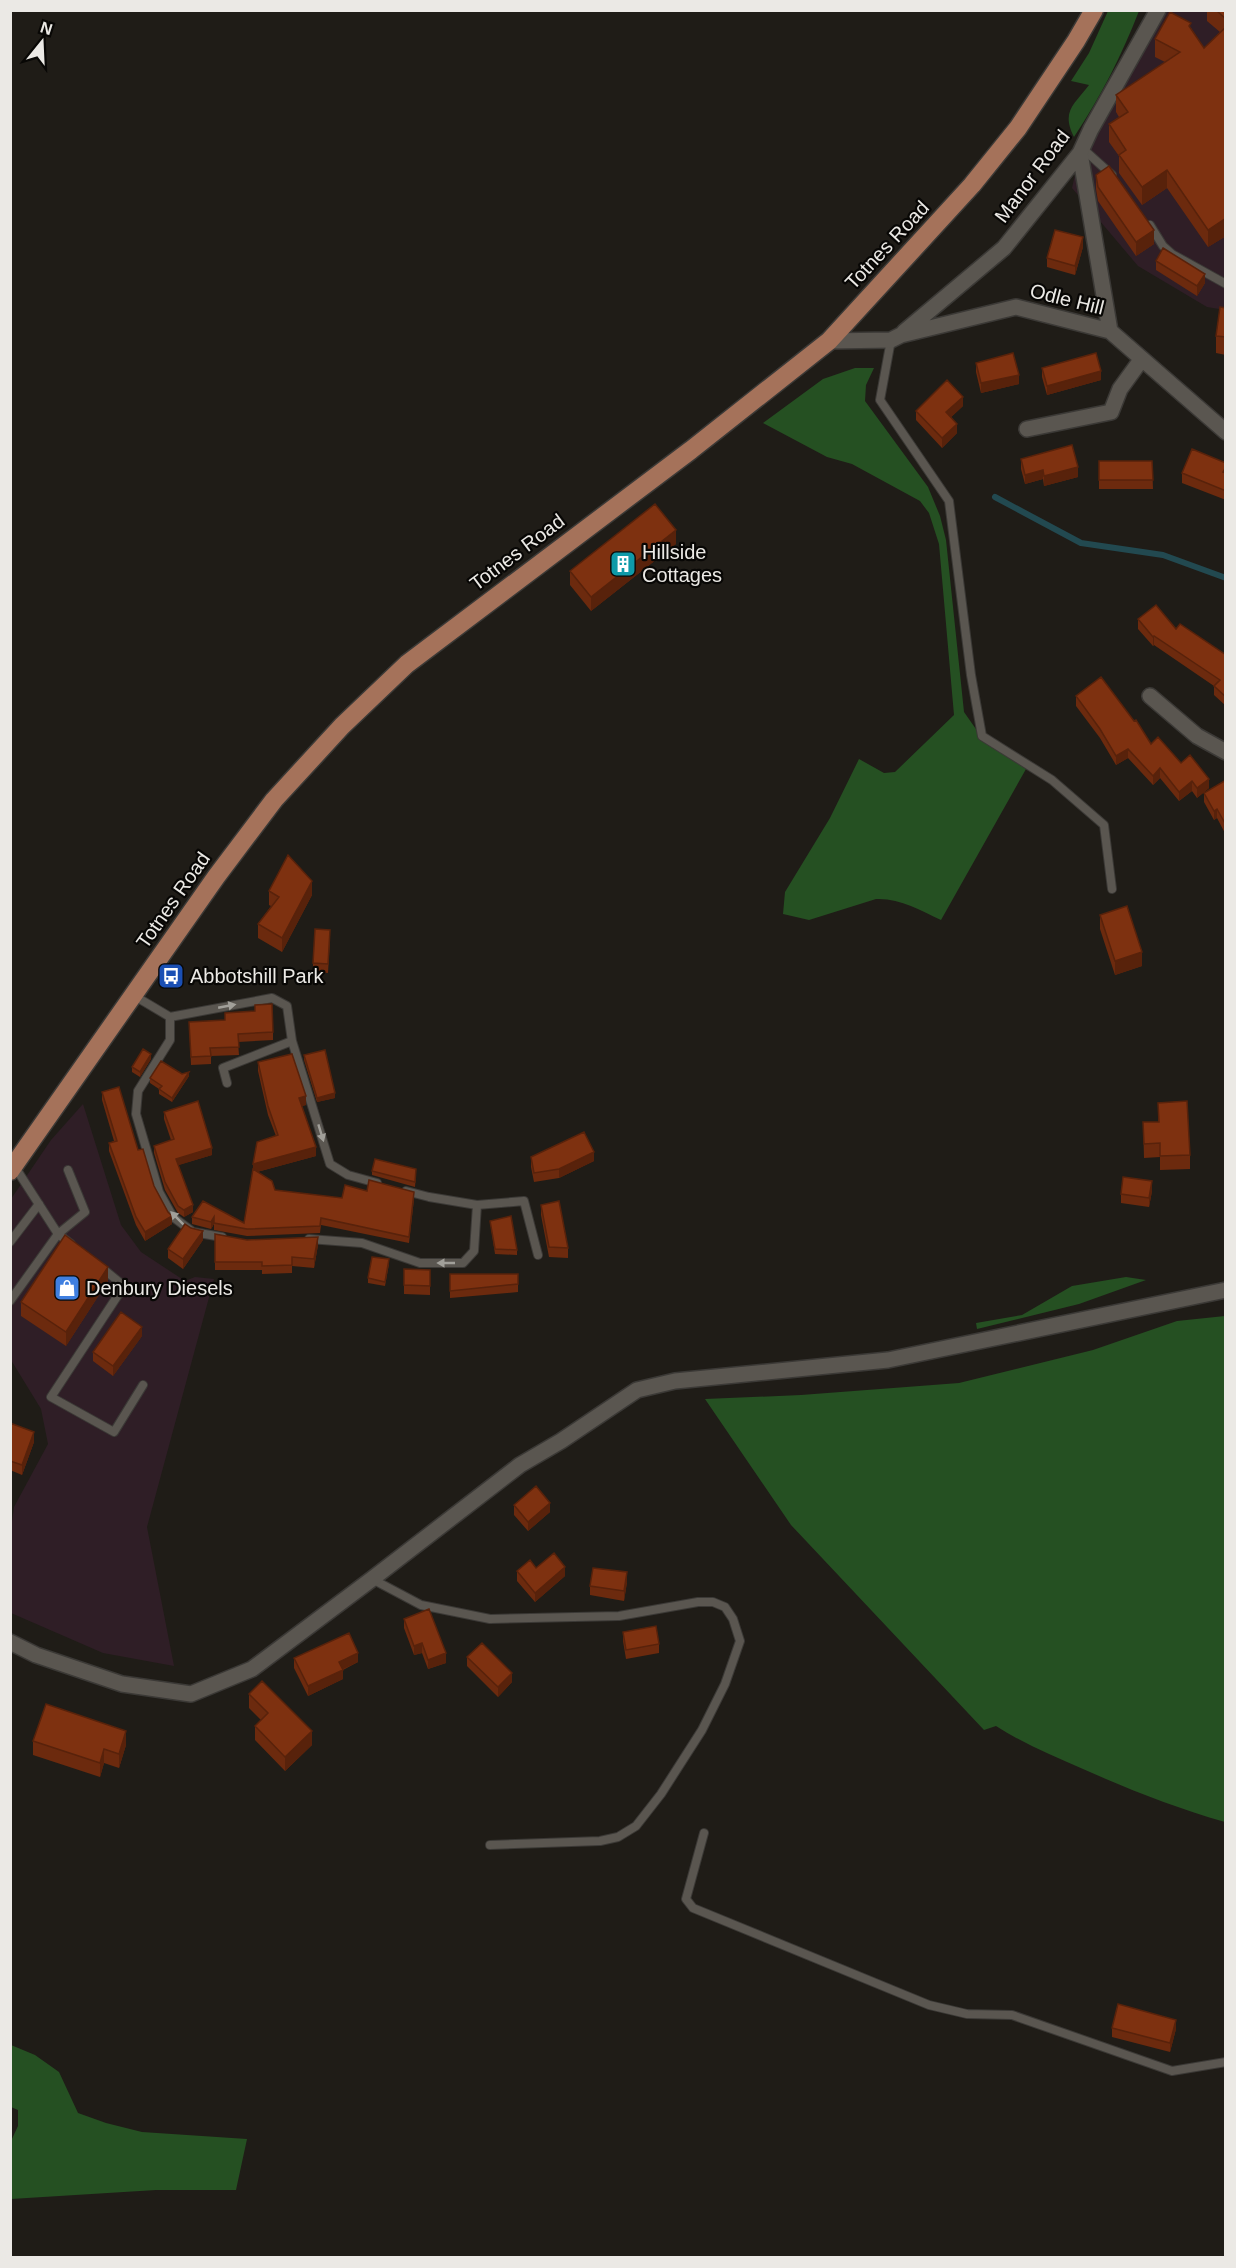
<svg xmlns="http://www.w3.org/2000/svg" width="1236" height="2268" font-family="Arial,sans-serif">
<rect width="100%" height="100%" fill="#1f1c17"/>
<path fill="#2f1e26" d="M1158,11h67v299l-18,-3 -69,-41 -66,-78 8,-35z
M83,1104l38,121 20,27 44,29 10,-4 19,2 -67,248 27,139 -71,-13 -92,-40 -1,-77 4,-29 34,-63 -7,-35 -30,-49v-161l40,-59z"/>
<path fill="#255022" d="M1108,11h31c-18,46 -38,85 -65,126 -13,-26 0,-32 15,-52l-18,-4 18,-28z
M855,368h19l-8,17 -1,16 63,86 12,29 6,24 18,172 14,20 48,37 -85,151c-21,-10 -41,-22 -65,-21l-67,21 -26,-6 2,-22 45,-74 29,-59 25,14 11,-1 59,-57 -15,-171 -10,-31 -9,-12 -68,-37 -25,-7 -64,-34 60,-44z
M1126,1277l20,3 -67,24 -102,25 -1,-6 46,-8 50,-29z
M1225,1316v506c-49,-14 -95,-32 -142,-53 -30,-13 -59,-25 -87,-43l-12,4 -193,-205 -86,-126 96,-4 158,-12 134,-33 84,-29z
M11,2045l24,10 24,17 19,41 28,10 36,9 105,7 -11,51h-80l-145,9v-58l7,-15v-16l-7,-3z"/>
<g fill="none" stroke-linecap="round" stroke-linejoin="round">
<path stroke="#224950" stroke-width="6" d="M995,497l86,46 82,12 63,23"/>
<g stroke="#3b3936" stroke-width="10">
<path id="lane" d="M1082,148l30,27
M1150,225l13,21 9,8 54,30
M891,340l-11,60 69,101 22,174 11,61 70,44 52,45 8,64
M133,995l37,22 102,-19 15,8 5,35 38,123 18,11 29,8
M170,1017v23l-32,51 -2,23 23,78 14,25 20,15 29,5
M227,1083l-4,-15 69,-27
M15,1167l43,67 13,10
M406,1191l23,6 48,8 47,-4 14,54
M309,1239l53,4 58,20h43l11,-12 3,-46
M10,1242l29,-38
M102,1268l22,18 -73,111 63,35 29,-47
M10,1301l48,-67 27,-22 -17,-42
M372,1579l49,26 69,14 129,-3 79,-14h15l12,5 8,12 7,22 -15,43 -23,46 -41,64 -25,32 -18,11 -18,4 -110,4
M704,1833l-18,66 7,9 236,97 38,9 45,1 160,56 54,-9"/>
</g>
<g stroke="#3b3936" stroke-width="18">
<path id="street" d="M1080,153l30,178
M904,332l100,-84 76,-95 11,-24 67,-119
M829,341l62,-1 10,-5 115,-28 94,24 116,101
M1027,429l84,-17 9,-23 21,-29
M1150,696l47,40 29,16
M10,1642l26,13 86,29 69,10 61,-25 120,-90 148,-114 41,-24 76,-51 38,-9 213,-21 338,-70"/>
</g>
<g stroke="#3b3936" stroke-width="21">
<path id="primary" d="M10,1171l206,-294 58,-77 68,-74 65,-62 284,-214 138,-109 143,-156 46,-57 58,-87 18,-31"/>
</g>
<use href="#lane" stroke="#5a5650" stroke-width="8"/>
<use href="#street" stroke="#5a5650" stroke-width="15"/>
<use href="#primary" stroke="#a5725a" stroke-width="18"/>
</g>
<path fill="#6c2a0e" d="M1207,10h19v226l-18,11 -41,-59 -25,17 -23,-32v-17l-10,-14v-18l10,-7 -3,-5v-17l49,-33 -10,-5v-18l36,-11 13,20 16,-16 -13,-11z
M1096,175l58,69 -18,12 -38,-55 -2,-12z
M1083,247l-8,28 -28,-8v-9z
M1156,261l49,22 -8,13 -41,-26z
M1226,308v47l-10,-2v-17z
M976,363l43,21 -38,9 -5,-21z
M1042,368l59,12 -54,15 -5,-18z
M963,406l-12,11 6,16 -15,15 -26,-28v-9z
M1021,459l57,18 -34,9 -1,-7 -18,5 -4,-15z
M1099,461h53l1,28h-54z
M1226,463v37l-44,-17v-10z
M676,544l-85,67 -21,-26v-14z
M1138,619l38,10 50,26v51l-12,-11v-9l-60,-41 -1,1 -15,-17z
M1076,696l105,67 28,25 -12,10 -5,-7 -13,10 -19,-23 -7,7 -25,-27 -12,7 -16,-27 -24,-32z
M1226,780v55l-9,-17 -3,2 -10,-18v-9z
M269,891l43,4 -30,57 -24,-14v-14l13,-18 -2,-1z
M1100,915l42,51 -27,9 -15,-46z
M330,940l-2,33 -15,-1v-9z
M189,1022l84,10v8l-35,2 1,13 -28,1v8l-20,1z
M304,1055l31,43 -18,4 -13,-42z
M151,1059l-11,18 -8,-5v-5z
M258,1062l48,43 -4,1 14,50 -59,16 18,18 67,8 25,-7 47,8 -5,44 -88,-18 -1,8 -73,3 -33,-6v-6l-3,5 -19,-5v-7l52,6 9,-54 23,-33 -8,-21 -10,-44z
M189,1076l-17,26 -13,-8v-5l-9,-6v-5z
M102,1092l36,58 16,36 18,38 -27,17 -9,-16 -27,-74v-8l5,-2 -12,-41z
M1158,1103l32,52v14l-30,1v-13l-16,1 -1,-36h15z
M164,1112l48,43 -34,10 15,47 -9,5 -6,-4 -13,-23 -11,-37v-7l17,-6 -7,-21z
M531,1157l63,4 -35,17 -25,4 -3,-15z
M372,1171l44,3 -1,13 -43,-12z
M1152,1191l-3,16 -28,-4v-9z
M541,1205l27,43v10l-19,-1 -8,-42z
M490,1221l27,29v5l-22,-1z
M215,1234l32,6 71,5 -4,23 -22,-2v7l-30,1v-4h-47z
M203,1240l-20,29 -15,-11v-9z
M389,1264l-4,22 -17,-3v-5z
M430,1270v25l-26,-1v-9z
M450,1274l68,10v8l-68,6z
M108,1281l-42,65 -45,-30v-14z
M142,1336l-29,40 -20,-15v-9z
M10,1423l24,19 -12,33 -12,-5z
M514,1505l36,7 -22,19 -14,-16z
M536,1568l29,8 -30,26 -18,-21v-10z
M627,1582l-3,19 -34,-6v-9z
M404,1619l42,44 -18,6 -6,-16 -8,2 -10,-27z
M623,1632l36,12v9l-33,6 -3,-18z
M467,1657l45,25 -14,15 -31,-31z
M294,1658l64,4 -15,8v9l-35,17 -14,-28z
M249,1694l63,51 -27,26 -30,-31v-14l6,-6 -12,-12z
M33,1741l93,4 -7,23 -15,-5 -4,14 -67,-22z
M1112,2028l64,1 -6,23 -58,-15z"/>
<path fill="#58220b" d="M1167,170v18l-25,17v-18z
M1226,218v18l-18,11v-17z
M1154,230v14l-18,12v-14z
M1083,237v10l-8,28v-9z
M1205,274v9l-8,13v-10z
M1101,371v9l-54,15v-9z
M1019,375v9l-38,9v-10z
M963,397v9l-17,16v-10z
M957,424v9l-15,15v-10z
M1078,467v10l-34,9v-10z
M1043,470v9l-18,5v-9z
M676,530v14l-85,67v-14z
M1154,636v9l-1,1v-9z
M1128,749v9l-12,7v-9z
M1160,768v10l-7,7v-9z
M1209,779v9l-12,10v-10z
M1192,781v10l-13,10v-9z
M1217,809v9l-3,2v-9z
M312,881v14l-30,57v-14z
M1142,952v14l-27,9v-14z
M151,1054v5l-11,18v-5z
M189,1072v4l-17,26v-4z
M335,1093v5l-18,4v-4z
M306,1096v9l-7,2v-9z
M316,1147v9l-63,17v-9z
M212,1148v7l-36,11v-7z
M594,1152v9l-35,17v-9z
M1152,1181v10l-3,16v-9z
M193,1205v7l-9,5v-7z
M172,1216v8l-27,17v-9z
M214,1217v7l-3,5v-7z
M203,1231v9l-20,29v-10z
M318,1237v8l-4,23v-9z
M108,1267v14l-42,65v-14z
M142,1327v9l-29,40v-10z
M34,1432v10l-12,33v-10z
M550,1503v9l-22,19v-9z
M565,1567v9l-30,26v-9z
M627,1572v10l-3,19v-10z
M422,1643v10l-8,2v-9z
M358,1653v9l-19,9v-9z
M446,1653v10l-18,6v-9z
M343,1670v9l-35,17v-10z
M512,1673v9l-14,15v-10z
M126,1731v14l-7,23v-14z
M312,1731v14l-27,26v-14z
M104,1749v14l-4,14v-14z
M1176,2020v9l-6,23v-9z"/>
<path fill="#7e3110" stroke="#58220b" stroke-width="1.5" d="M1216,10h10v9z
M1170,12l21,11 -2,3 15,22 22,-21v191l-18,12 -41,-60 -25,17 -23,-32 7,-5 -17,-26 19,-12 -12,-17 64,-43 -25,-13z
M1109,166l45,64 -18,12 -38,-55 -2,-12z
M1055,230l28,7 -8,29 -28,-8z
M1163,248l42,26 -8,12 -41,-25z
M1220,307l6,1v29l-10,-1z
M1013,353l6,22 -38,8 -5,-20z
M1096,353l5,18 -54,15 -5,-18z
M947,380l16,17 -17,15 11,12 -15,14 -26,-27z
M1072,445l6,22 -34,9 -1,-6 -18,5 -4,-16z
M1192,449l34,14v4l-3,5 3,1v18l-44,-18z
M1099,461h53l1,19h-54z
M655,504l21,26 -85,67 -21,-26z
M1156,605l20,24 4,-5 46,31v42l-12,-11 6,-6 -66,-44 -1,1 -15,-18z
M1101,677l33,44 2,-1 15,24 7,-7 23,26 9,-8 19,24 -12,9 -5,-7 -13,11 -19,-24 -7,8 -25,-27 -12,7 -16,-27 -24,-33z
M1226,780v45l-9,-16 -3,2 -10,-18z
M288,855l24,26 -30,57 -24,-14 21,-27 -10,-6z
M1127,906l15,46 -27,9 -15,-46z
M315,929l15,1 -2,34 -15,-1z
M272,1004l1,28 -35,2 1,13 -29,1 1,8 -20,1 -2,-35 36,-2v-7l30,-2v-6z
M143,1049l8,5 -11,18 -8,-5z
M325,1050l10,43 -18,5 -13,-43z
M292,1054l14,42 -7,2 17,49 -63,17 4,-22 21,-7 -10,-29 -10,-44z
M161,1061l21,13 7,-2 -17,26 -13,-9 3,-3 -12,-8z
M119,1087l19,63 5,-1 11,37 14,26 4,4 -27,16 -9,-15 -27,-74 8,-2 -15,-49z
M198,1101l14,47 -36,11 17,46 -9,5 -6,-4 -13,-24 -11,-36 20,-7 -10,-27z
M1187,1101l3,54 -30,1v-13l-16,1 -1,-22h16l-1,-19z
M584,1132l10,20 -35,17 -25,4 -3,-16z
M375,1159l41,10 -1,13 -43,-11z
M253,1169l19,12 3,9 67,8 3,-13 22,6 2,-11 45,12 -5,45 -88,-19 -1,8 -73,3 -33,-6v-6l-3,5 -19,-5 11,-16 41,22z
M1123,1177l29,4 -3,17 -28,-4z
M559,1201l9,47 -19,-1 -8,-42z
M511,1216l6,34 -22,-1 -5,-28z
M185,1224l6,4 12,3 -20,28 -15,-10z
M215,1234l32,6 71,-3 -4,22 -22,-2v8l-30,1v-4h-47z
M65,1235l43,32 -42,65 -45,-30z
M372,1257l17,2 -4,23 -17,-4z
M404,1269l26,1v16l-26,-1z
M450,1274h68v10l-68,7z
M121,1312l21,15 -29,39 -20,-14z
M10,1423l24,9 -12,33 -12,-4z
M536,1486l14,17 -22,19 -14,-17z
M554,1553l11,14 -30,26 -18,-22 13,-11 6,8z
M593,1568l34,4 -3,19 -34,-5z
M429,1609l17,44 -18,7 -6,-17 -8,3 -10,-27z
M656,1626l3,18 -33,6 -3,-18z
M349,1633l9,20 -19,9 4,8 -35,16 -14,-28z
M482,1643l30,30 -14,14 -31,-30z
M262,1681l50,50 -27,26 -30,-31 13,-13 -19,-19z
M46,1704l80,27 -7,23 -15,-5 -4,14 -67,-22z
M1118,2004l58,16 -6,23 -58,-15z"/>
<defs><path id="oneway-solid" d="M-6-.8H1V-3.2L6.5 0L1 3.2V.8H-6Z" transform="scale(1.5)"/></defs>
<g fill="#a2a09a">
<use href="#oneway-solid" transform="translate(227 1006) rotate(-11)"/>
<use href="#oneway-solid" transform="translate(321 1133) rotate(73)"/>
<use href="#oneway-solid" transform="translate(177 1218) rotate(-135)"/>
<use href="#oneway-solid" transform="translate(446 1263) rotate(180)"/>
</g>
<defs>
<g id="building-square" transform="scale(1.35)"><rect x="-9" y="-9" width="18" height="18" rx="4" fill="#0f9aa8" stroke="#080705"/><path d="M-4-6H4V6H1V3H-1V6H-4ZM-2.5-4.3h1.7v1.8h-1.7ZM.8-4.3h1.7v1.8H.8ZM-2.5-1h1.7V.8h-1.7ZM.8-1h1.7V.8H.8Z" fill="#fff"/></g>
<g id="bus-square" transform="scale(1.35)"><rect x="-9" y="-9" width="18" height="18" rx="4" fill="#1a4fb4" stroke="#080705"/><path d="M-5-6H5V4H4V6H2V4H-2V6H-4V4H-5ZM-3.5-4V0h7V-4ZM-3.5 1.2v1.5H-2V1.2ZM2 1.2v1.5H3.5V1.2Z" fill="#fff"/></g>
<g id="shop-square" transform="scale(1.35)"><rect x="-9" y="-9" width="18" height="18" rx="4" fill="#3f7fe0" stroke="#080705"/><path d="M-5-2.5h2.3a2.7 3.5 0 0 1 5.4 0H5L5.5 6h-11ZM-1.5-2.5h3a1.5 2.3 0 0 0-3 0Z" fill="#fff"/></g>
</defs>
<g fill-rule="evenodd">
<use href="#building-square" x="623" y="564"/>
<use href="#bus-square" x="171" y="976"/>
<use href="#shop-square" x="67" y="1288"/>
</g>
<g text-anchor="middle" stroke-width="4.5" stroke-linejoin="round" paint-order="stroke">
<g font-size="20" fill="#ebe9e5" stroke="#080705">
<text transform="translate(1032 176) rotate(-53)" y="7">Manor Road</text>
<text transform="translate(887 245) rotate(-47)" y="7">Totnes Road</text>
<text transform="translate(1067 299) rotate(14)" y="7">Odle Hill</text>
<text transform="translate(517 552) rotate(-37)" y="7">Totnes Road</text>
<text transform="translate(173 900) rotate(-55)" y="7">Totnes Road</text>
</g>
<g font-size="20" fill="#ebe9e5" stroke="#080705" text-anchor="start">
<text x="642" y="559">Hillside<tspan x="642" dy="23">Cottages</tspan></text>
<text x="190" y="983">Abbotshill Park</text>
<text x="86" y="1295">Denbury Diesels</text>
</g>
</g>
<rect width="1236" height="2268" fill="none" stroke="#ebe9e5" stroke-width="24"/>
<g transform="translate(42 42) rotate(18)" stroke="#080705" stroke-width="4.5" paint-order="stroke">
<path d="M0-4.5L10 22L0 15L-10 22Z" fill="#ebe9e5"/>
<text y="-9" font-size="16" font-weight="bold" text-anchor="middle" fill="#ebe9e5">N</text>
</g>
</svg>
